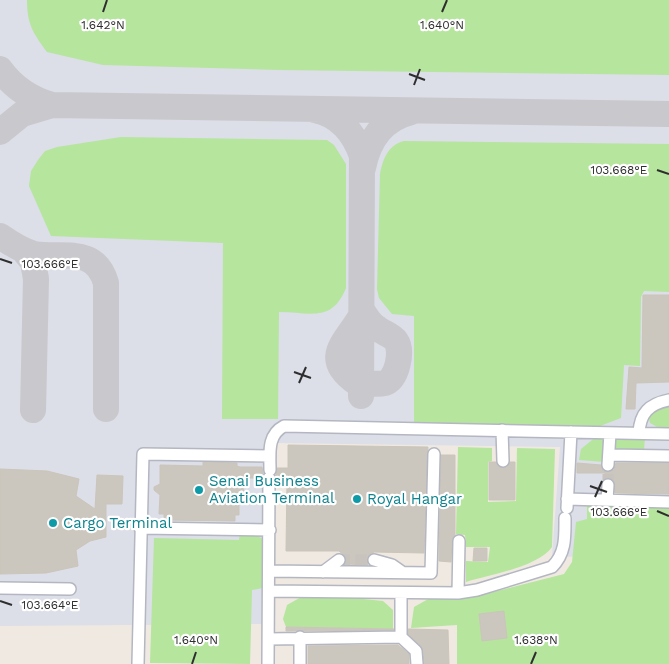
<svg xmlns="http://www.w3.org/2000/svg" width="669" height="664" font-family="'Work Sans',sans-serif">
<rect width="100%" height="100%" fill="#efe9e1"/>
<path fill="#dcdee8" d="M0,0h669v555l-117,2 8,-110 -283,-4v35h-11l-2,146 -264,2z"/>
<path fill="#b6e59e" d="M27,0h642v75l-389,-5 -177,-5 -56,-13c-14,-19 -20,-28 -20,-52z
M121,137l206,3 7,5 12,19v124c-14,35 -36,24 -67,24l-1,107h-56l1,-176 -172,-7 -22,-50 2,-15 7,-11 7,-9 12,-4z
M404,141l265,3v148l-25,-1 -3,6 -1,69 -16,-1 -3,53 -21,8 -186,-2v-108l-22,-2 -13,-16 -2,-9 3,-115c3,-15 8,-29 24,-33z
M669,406v24l-10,-2 -9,-5 -1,-4 5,-9z
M597,436l9,1 -1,25 -26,-2 2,-11z
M645,437l-1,13h-30v-11z
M458,447l34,1v13l-4,1v40l28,-1 1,-53 38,1 -3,98c-14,20 -63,28 -86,35v-21l22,1 2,-15h-24l-1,-12 -9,-1z
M587,502l82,4v158h-212v-39l-46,3 3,-21 16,-9 43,-1 91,-23 8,-12 4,-40 11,-3z
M240,532h10l13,7v49l-11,2 -2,74 -100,-1 4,-125 85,2z
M325,595l58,6 10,9v19l-107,-2 -3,-8 4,-14 16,-9z"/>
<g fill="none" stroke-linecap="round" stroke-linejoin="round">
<path stroke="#c9c8cc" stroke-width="26" d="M0,69c13,18 31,30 52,36l617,9
M315,110c25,5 39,23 47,46l-1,240
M0,132l22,-18 30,-9
M363,168c5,-27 19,-49 48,-56
M0,236c10,7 23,15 34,18 29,5 61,-9 72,29v126
M23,250l10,12 3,17 -3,131
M362,310c4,7 8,14 15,18 6,5 15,7 19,13 7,10 1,38 -11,42 -8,2 -19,0 -28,0 -38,-26 -9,-42 5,-69"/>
</g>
<path fill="#cbc7bf" stroke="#cbc5ba" d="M643,295h26v87l-33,1 -1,26h-9l3,-42 13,1z
M288,445l140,2 -4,106 -50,-1 -7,6 1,7 -23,-1v-8l-6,-5h-53l1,-73h-11v-3l1,-7h11z
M441,455h14v80l-3,6 -1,21 -12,-1z
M203,462l34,1v3l3,1h22l1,6 -1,5h-21l3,13 -5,6v18h-4v6l-71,-1v-6h-5l1,-19 -6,-5v-3l6,-3v-19l43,1z
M489,462h7l7,6 4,-1 3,-5h5v38h-26z
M577,463l24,2 2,6 5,1 6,-2 2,-7h53v31l-54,-1 -1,-12 -5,-3h-5l1,-5h-28z
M0,469l47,2 32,8 -3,17 19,13 2,-34 26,1 -1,28h-16v33l-16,4 -14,9 2,16 -32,7 -46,1z
M474,548h13v13h-14z
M504,611l3,27 -25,3 -3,-27z
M286,627l108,2v1l-108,1z
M408,629l40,1 1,34h-25l-1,-14 -15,-16z
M398,645l11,9v10h-101v-18z"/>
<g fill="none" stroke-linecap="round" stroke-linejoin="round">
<path stroke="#c8c4bd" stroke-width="11" stroke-dasharray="11 5.5" stroke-linecap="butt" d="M608,485v-20
M339,560h35"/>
<g stroke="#b4b7c1" stroke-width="14">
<path id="minor" d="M502,430l1,31
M639,433c1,-20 10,-29 30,-33
M609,455l60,1
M608,465l2,-32
M270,470c0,-17 -3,-35 14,-44l385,8
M567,499l102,3
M607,500l1,-15
M567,508l4,-76
M140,528l130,2
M374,560l18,5 10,7
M270,571l161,2 3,-119
M323,572l16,-12
M0,588l70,1
M269,591l189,2 19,-3 75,-23c14,-14 13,-30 13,-49
M401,593v44
M458,593l1,-52
M300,637v27
M269,639l132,-2 15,14 1,13
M138,664l5,-210 127,2
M268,664l1,-186"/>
</g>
<use href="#minor" stroke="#fff" stroke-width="11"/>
</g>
<path fill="none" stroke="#2e2e2e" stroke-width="2" d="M103,12l4,-12M442,12l5,-12M409,74l16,6M414,85l6,-16M657,170l12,4M0,259l12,4M294,372l17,6M299,383l7,-16M590,486l17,6M595,497l7,-16M657,511l12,5M0,601l12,4M192,664l4,-12M531,664l5,-12"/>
<g fill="#0f9aa8" stroke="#fff" stroke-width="2">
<circle cx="199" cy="490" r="5"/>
<circle cx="357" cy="499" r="5"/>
<circle cx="53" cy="523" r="5"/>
</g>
<g text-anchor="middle" stroke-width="4.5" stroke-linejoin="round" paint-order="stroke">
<g font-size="15" fill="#0d838f" stroke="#fff" text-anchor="start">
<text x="209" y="486">Senai Business<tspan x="209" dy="17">Aviation Terminal</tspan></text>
<text x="367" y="504">Royal Hangar</text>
<text x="63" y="528">Cargo Terminal</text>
</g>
</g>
<g font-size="12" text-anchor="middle" fill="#2e2e2e" stroke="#fff" stroke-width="4.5" stroke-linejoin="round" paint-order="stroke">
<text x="103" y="29">1.642°N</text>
<text x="442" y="29">1.640°N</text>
<text x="619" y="174">103.668°E</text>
<text x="50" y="268">103.666°E</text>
<text x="619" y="516">103.666°E</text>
<text x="50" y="609">103.664°E</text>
<text x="196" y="644">1.640°N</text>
<text x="536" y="644">1.638°N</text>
</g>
</svg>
